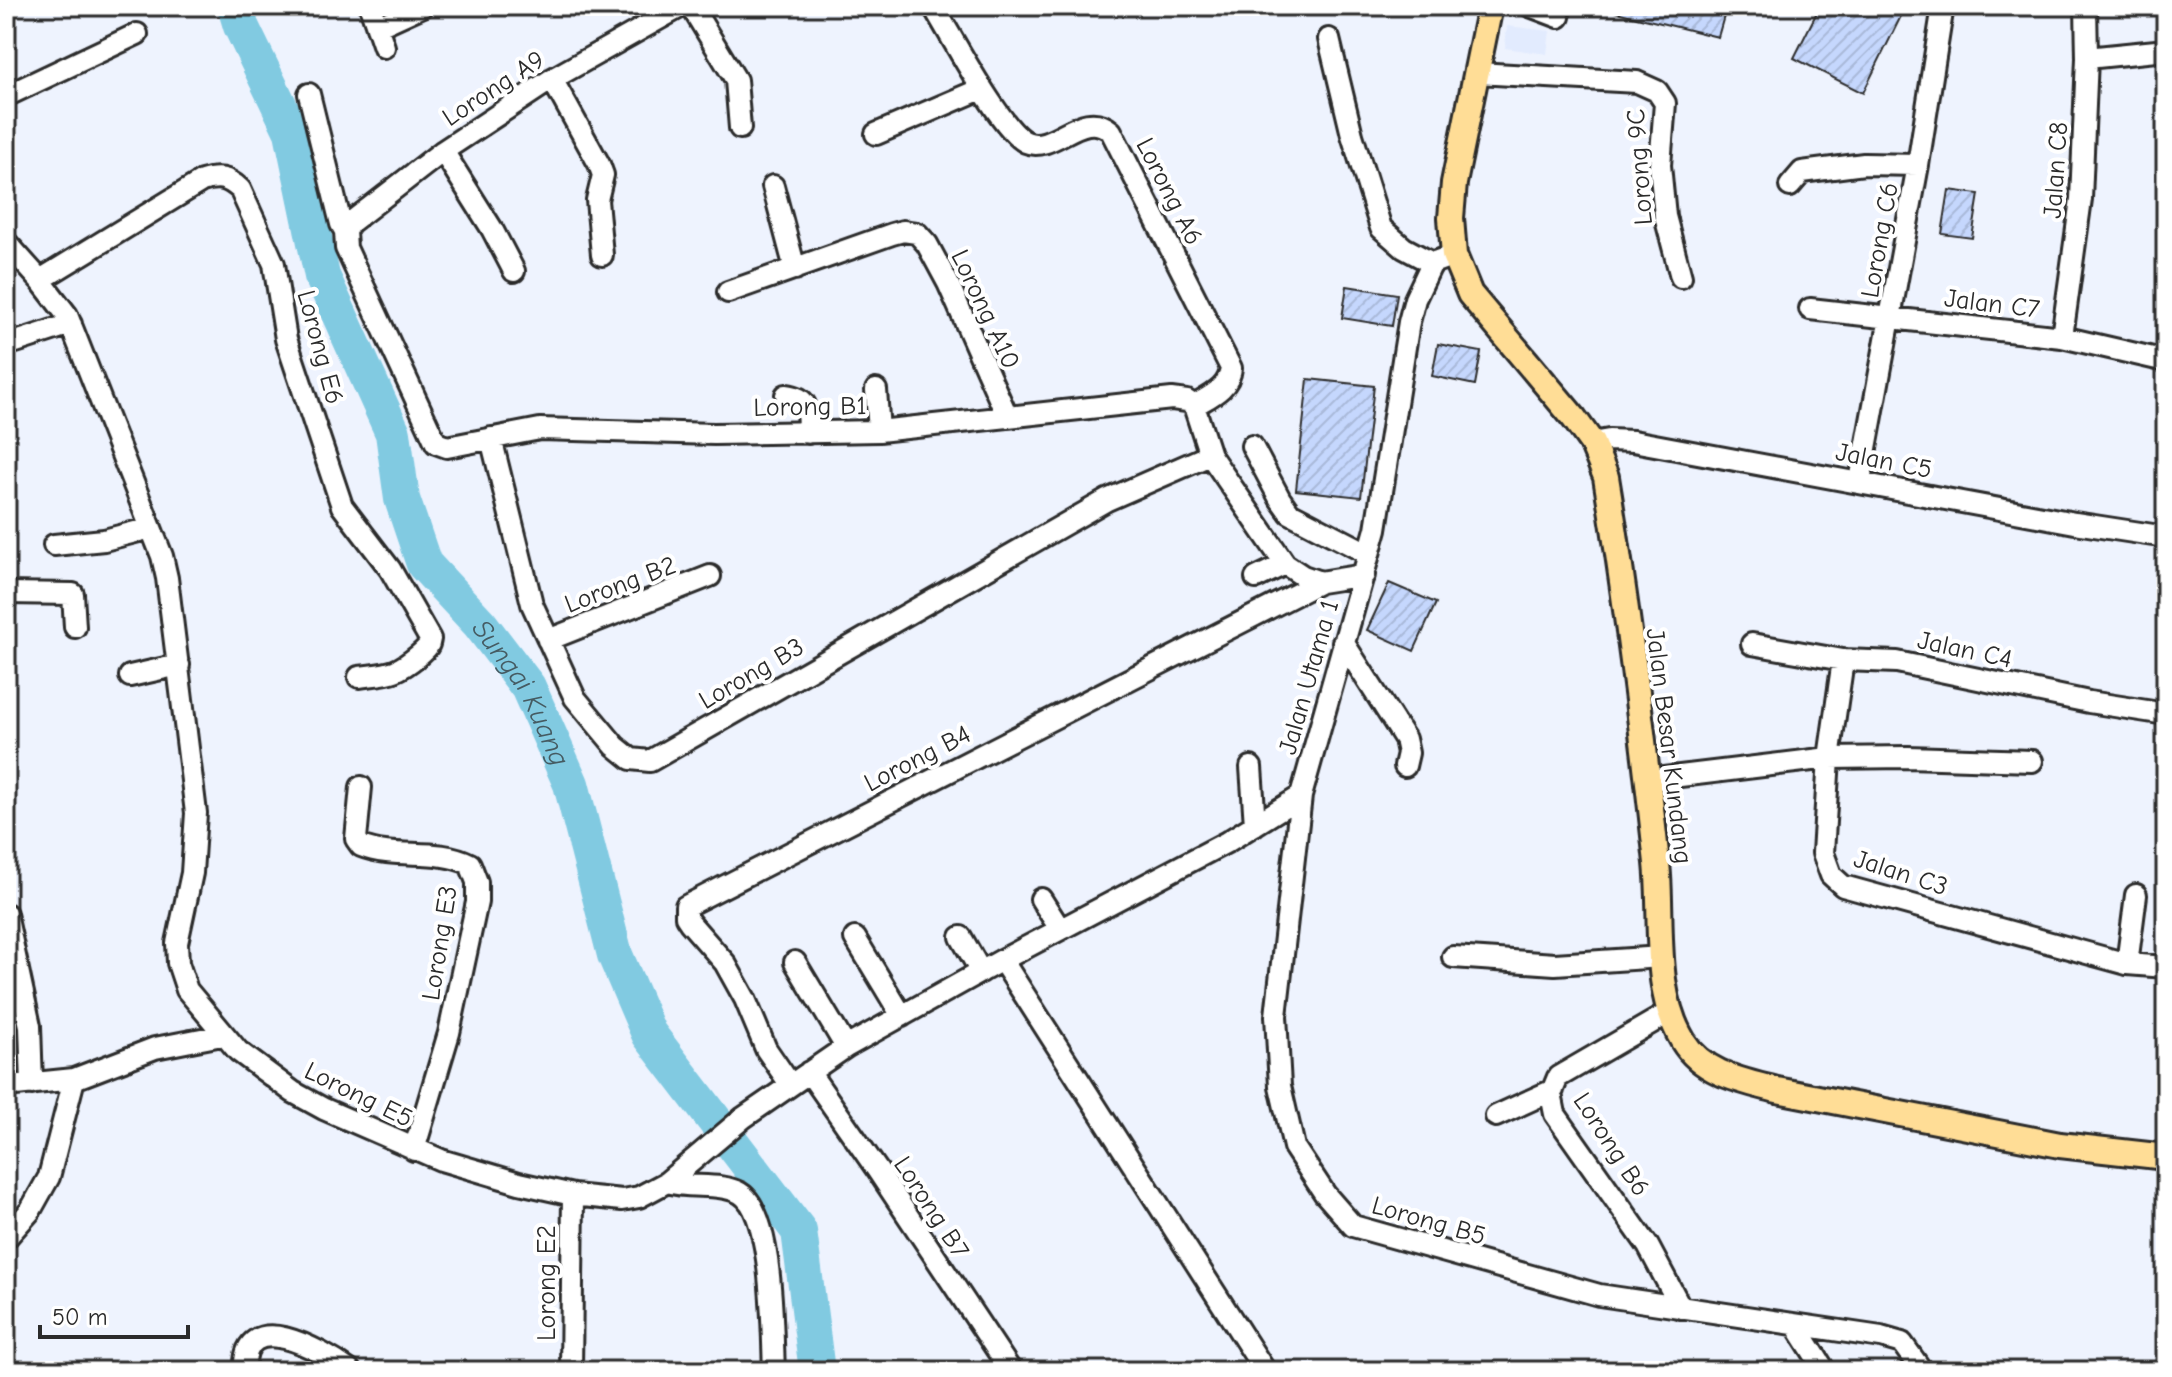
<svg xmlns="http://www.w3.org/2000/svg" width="2172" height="1377" font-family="'Comic Neue',sans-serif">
<defs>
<pattern id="building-hatch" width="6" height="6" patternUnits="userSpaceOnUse" patternTransform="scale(2)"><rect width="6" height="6" fill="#c5d7fd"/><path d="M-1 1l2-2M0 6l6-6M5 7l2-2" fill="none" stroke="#a9b9d9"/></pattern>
</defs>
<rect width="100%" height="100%" fill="#eef3fe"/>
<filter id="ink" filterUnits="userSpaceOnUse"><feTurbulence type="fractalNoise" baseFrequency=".0125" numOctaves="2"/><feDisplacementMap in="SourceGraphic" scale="16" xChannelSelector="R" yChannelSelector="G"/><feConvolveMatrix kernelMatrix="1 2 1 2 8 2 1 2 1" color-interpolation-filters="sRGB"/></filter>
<g filter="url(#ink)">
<path fill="#e2ebfe" d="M1507,26l43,5 -3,23 -42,-6z"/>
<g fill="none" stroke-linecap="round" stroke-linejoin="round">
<path stroke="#81cae1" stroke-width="36" id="s1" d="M235,6l6,20 51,106 30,144 71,157 9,66 22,65 56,60 48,63 43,97 44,171 34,79 150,197 18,140"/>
</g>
<path fill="url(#building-hatch)" stroke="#2b2b2b" stroke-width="2" d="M1617,6h66l41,10 -6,21 -102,-25z
M1820,6h86l-43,87 -69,-35z
M1949,190l30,4 -7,44 -30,-4z
M1347,286l50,8 -5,32 -50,-8z
M1438,344l43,8 -6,33 -43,-9z
M1308,379l66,7 -13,111 -65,-7z
M1389,583l47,20 -22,48 -47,-21z"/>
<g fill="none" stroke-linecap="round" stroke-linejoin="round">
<g stroke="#2b2b2b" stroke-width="26">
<path id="minor" d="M370,6l14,41
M691,6l45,74 4,48
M933,6c17,27 68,125 93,136 28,12 56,-36 85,-11l120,237c-2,21 -21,28 -37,38
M1530,6l29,11
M377,27l46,-21
M1329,39l23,96 29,93 23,20 28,15
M2087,58l79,-8
M1477,73l160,9 20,9 8,12 -5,62 5,51 16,61
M552,79l47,85 4,11 -6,25 5,55
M309,94l32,130 4,7 1,17 90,195 11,4 93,-18 174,5 165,-3 293,-32 15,2 7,5 16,49 75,109 18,12 17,6
M6,96l131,-62
M876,134l105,-45
M443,151l49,78 22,42
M773,186l22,83
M1790,186l12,-14 62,-8 54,1
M345,231l5,-8 93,-72 109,-72 130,-73
M6,242l34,38 27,35 95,241 5,22 29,235 -4,60 -15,70 1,20 9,27 51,61 55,41 31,17 117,51 78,23 54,12 49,5 17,-3 28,-15 76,-64 103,-71 156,-87 225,-118 74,-46 75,-267 33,-207 6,-23 17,-36 22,-8
M40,280l162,-99c16,-5 25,-4 38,8l34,75 12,75 56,167 48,63 40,70c-1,9 -5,10 -11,16 -24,20 -29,18 -60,22
M728,292l164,-58 11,-3 14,2 10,11 21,39 59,133
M1810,309l252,28 104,24
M2062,337l19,-138 6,-141 -1,-52
M16,342l55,-18
M876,390l3,41
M786,395c25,3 21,17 22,38
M491,438l41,166 43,94 40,48 16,13 19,2 457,-261 103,-45
M1592,443l17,-3 24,1 442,82 91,14
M1252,446l28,53 10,14 79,41
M1860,481l58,-316 25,-159
M54,545l50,-5 47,-12
M1256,578l29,-14
M6,593l67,1 2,33
M548,640l162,-64
M1343,642l62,97 3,14 -3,13
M1752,644l91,16 54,2 192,40 77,12
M1843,660l-14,98 -6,95 8,22 12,11 284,78 39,3
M130,676l49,-11
M1251,767l4,58
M1647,780l182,-22 79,-1 124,4
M361,787l-5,52 5,7c35,14 76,1 109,18l7,18v20l-28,131 -35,117
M1301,796l-25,220 4,70 14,61 31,47 28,32 246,69 282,42 21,6 20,28
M1041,899l19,30
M6,914l24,112 2,58
M961,937l20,35
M855,938l47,78
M1453,957l102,7 107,-7
M1002,960l263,411
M795,962l51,85
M2127,964l9,-69
M1670,1012l-112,65 -7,17 4,20 93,132 33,62
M809,1072l69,99 133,200
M790,1084l-24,-35 -21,-50 -20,-36 -35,-40 -4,-6v-11l634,-324 44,-7
M6,1086l68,-7 81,-31 67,-13
M1496,1116l57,-26
M667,1182c23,7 53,0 73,11 34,20 32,140 34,178
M6,1238l24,-27 19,-34 25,-98
M1797,1327l28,44
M245,1371c-4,-67 78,-20 105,0
M571,1371l2,-176"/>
</g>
<g stroke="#2b2b2b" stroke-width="30">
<path id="major" d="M1490,6l-36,177 -3,35 3,37 16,39 104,124 18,25 14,34c21,128 37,257 51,386 6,57 -5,127 26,178 20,33 60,40 94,49l283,55 106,12"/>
</g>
<use href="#minor" stroke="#fff" stroke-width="20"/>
<use href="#major" stroke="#ffdd96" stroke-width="24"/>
</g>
</g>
<g text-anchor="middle" stroke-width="8" stroke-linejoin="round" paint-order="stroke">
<g font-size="26" fill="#2b2b2b" stroke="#fff">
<text transform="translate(493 88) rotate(-33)" y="9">Lorong A9</text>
<text transform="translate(1639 167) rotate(-94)" y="9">Lorong 9C</text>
<text transform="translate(2055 170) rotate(-86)" y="9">Jalan C8</text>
<text transform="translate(1170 191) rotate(63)" y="9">Lorong A6</text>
<text transform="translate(1879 240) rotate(-80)" y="9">Lorong C6</text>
<text transform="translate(1992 303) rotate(7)" y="9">Jalan C7</text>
<text transform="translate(986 309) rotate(65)" y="9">Lorong A10</text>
<text transform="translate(321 347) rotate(75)" y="9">Lorong E6</text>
<text transform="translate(810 406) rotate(-1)" y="9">Lorong B1</text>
<text transform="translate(1884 460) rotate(11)" y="9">Jalan C5</text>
<text transform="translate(620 584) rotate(-21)" y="9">Lorong B2</text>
<text transform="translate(1965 649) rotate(12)" y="9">Jalan C4</text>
<text transform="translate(751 673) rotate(-30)" y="9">Lorong B3</text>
<text transform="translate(1308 677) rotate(-74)" y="9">Jalan Utama 1</text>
<text transform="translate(1670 746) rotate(83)" y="9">Jalan Besar Kundang</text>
<text transform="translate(917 758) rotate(-27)" y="9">Lorong B4</text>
<text transform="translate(1901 872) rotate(18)" y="9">Jalan C3</text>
<text transform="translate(439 943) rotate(-81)" y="9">Lorong E3</text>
<text transform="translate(359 1094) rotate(26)" y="9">Lorong E5</text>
<text transform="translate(1612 1144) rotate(57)" y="9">Lorong B6</text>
<text transform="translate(932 1207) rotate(57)" y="9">Lorong B7</text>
<text transform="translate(1429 1220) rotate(16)" y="9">Lorong B5</text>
<text transform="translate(546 1283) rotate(-90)" y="9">Lorong E2</text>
</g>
<g font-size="28" font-style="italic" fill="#455b62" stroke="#fff">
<text dy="10" stroke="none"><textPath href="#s1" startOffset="756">Sungai Kuang</textPath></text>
</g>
</g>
<rect width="2172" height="1377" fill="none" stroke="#fff" stroke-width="32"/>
<rect x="16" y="16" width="2140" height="1345" fill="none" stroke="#2b2b2b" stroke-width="3" filter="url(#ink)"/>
<path d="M40 1325v12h148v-12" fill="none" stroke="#2b2b2b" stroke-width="4"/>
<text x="52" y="1325" font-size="24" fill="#2b2b2b" stroke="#ffffff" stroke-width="6" paint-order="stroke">50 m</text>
</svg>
